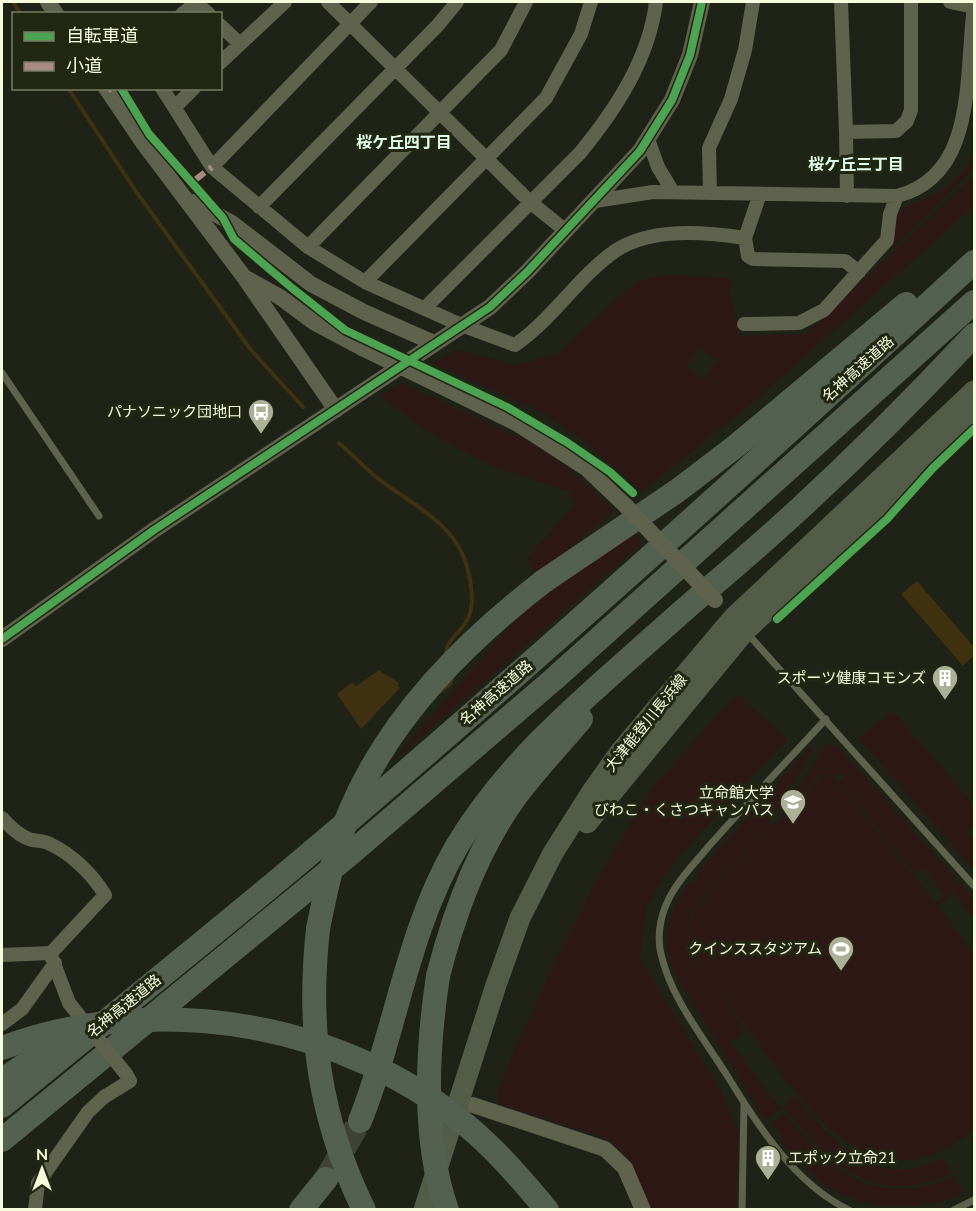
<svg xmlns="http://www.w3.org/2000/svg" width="976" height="1211" font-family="Mulish,'Noto Sans JP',sans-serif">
<rect width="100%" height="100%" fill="#1f2217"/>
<path fill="#2e1816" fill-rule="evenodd" d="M974,152v16l-80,79 1,-27 6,-10 44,-21 24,-24z
M974,176v30l-229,203 -104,83 -55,-50 -44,-30 -109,-49 24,-13 58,15 43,-10 58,-56 24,-19 32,-5 60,4 -3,15 12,42 65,-2zM699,347l19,13 -13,19 -19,-12z
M401,383l132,61 34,23 47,44 -76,63 -12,-14 49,-56 -6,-13 -77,-25 -58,-31 -54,-39z
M631,531l11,12 -251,220 116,-134 47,-42z
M737,694l50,45 -109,118 -31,48 -7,53 80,131 18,41 -2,79h-86c-12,-28 -19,-55 -46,-72l-105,-33 -1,-16 55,-123 45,-88 53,-88z
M893,712l81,93v21l-7,6 7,9v29l-115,-132z
M826,744l12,3 116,130 -1,17 -15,12 36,49v174c-99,82 -163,-15 -219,-91 -19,-25 -55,-65 -65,-94 -4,-12 0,-24 6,-34l73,-86 10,-2 43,-46 11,1 103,126 9,-8 -22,-27 -7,6 -77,-92 6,-5 -3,-5 -7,5 -15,-3 -40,44z
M810,747l3,3 -43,72 -79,91 -5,23 9,23 50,72 -15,11 50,66 -15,13 -91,-149c-14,-31 -5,-63 15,-89l3,2 7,-9 -2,-2z
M956,879l18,21v19l-19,-25z
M795,1096c38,46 83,97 147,62l10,15c-24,12 -50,16 -77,10l2,-7 -3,6c-40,-11 -64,-46 -91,-75z
M784,1113c16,17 30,37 48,51 34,29 82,32 122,12l9,15 -5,2 2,3c-44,15 -98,15 -137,-12 -16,-12 -29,-28 -43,-43l3,-3 -12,-14z"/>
<path fill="#403111" d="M917,581l57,66v8l-11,11 -62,-72z
M379,670l20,13 -2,3 3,2 -39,41 -24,-35 15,-12 4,4z"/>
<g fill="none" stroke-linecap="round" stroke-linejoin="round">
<path stroke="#403111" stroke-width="4" d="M13,2l8,12
M68,88l69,105 114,157 52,57
M339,443c14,12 27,26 41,37 25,19 60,37 77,64 10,15 15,40 15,57 -1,31 -29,35 -25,55
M440,692l10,-8 2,-6"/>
<path stroke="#3f4335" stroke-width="24" stroke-dasharray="24 12" stroke-linecap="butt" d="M326,1179l34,-58"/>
<path stroke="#5f624d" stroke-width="7" d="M2,373l97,143
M747,633l227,253
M826,719c-39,42 -79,84 -117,127 -15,18 -34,37 -43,59 -6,14 -9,33 -5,49 10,45 43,84 67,123 30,49 67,107 121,133
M742,1210l2,-106
M954,1210l20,-10"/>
<path stroke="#5f624d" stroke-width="14" d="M328,2l202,200 36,29
M841,2l5,130
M950,2l24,5
M182,14l14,-11 13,11
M220,25l20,19
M220,63l65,-61
M162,88l50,79 96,80 57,35 96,43 54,20c38,-26 63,-68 100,-94 36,-24 90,-19 130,-13
M175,107l19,-19
M648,139l10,28 15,25
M212,167l159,-165
M710,193l-1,-45 22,-49 14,-49 8,-48
M760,194l-15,44 3,18 5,3 92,2 14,11
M847,196l-1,-64 50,-1 11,-10 4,-11v-108
M595,201l58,-9 244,4c79,-20 68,-116 77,-191
M259,207l179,-182 19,-23
M308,247l193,-197 25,-48
M365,282l181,-184 35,-64 10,-32
M426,307l154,-154c36,-44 69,-94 76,-151
M744,324l55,-1 25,-13 63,-70 3,-26 7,-18
M2,818c8,9 18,19 30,22 6,1 13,1 18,4 22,10 43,31 55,51l-54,58 -49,2
M52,958l17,45
M2,1024l20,-15 33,-46
M35,1210l3,-27 50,-71 16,-15 26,-16 -4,-7"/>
<path stroke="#5f624d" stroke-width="16" d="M48,2l8,12
M106,88l38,56 100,133 36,20 35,26 47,25
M193,202l39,21 79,61 53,28 70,31
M246,280l90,130
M439,385l79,39 68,44 40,38
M2,639l152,-109 336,-223 37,-35 113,-121 32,-51 18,-45 12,-53
M473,1105l132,44 20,19 18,42"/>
<path stroke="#525c46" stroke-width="21" d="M587,823l158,-192 97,-90 132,-129
M424,1210l72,-225 24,-67 33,-65 38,-60 29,-41 113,-134 241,-227"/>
<path stroke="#546050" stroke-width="24" d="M544,581l133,-90 59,-45 170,-142
M318,929c-11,100 1,189 46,281
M438,976c16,-63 39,-127 78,-180 20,-27 44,-52 65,-77
M2,1080l52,-35
M2,1106c108,-89 218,-176 325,-267 220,-187 434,-381 647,-577
M360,1121c36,-90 47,-190 97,-275 55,-92 140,-158 219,-229 40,-35 81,-69 120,-105 61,-56 121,-116 178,-177
M2,1140l348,-286 204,-175 420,-377
M301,1210l25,-31"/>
<path stroke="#5f624d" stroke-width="14" d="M69,1003l57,71"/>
<path stroke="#5f624d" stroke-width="16" d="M362,348l77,37
M626,506l89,94"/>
<path stroke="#546050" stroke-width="24" d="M318,929c8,-40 17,-82 33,-120 40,-93 114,-167 193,-228
M438,976c-11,72 -16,164 9,234
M2,1048c155,-58 344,-26 470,82 28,24 52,52 75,80"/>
<path stroke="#a88b81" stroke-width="6" stroke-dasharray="12 6" stroke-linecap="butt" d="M108,91l2,-3
M195,180l17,-13"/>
<g stroke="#222712" stroke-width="11">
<path id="cycleway" d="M121,88l28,46 74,84 11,21 58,49 53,42 162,77 61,36 42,29 23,21
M777,619l110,-100 46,-51 41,-39
M2,639l152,-109 336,-223 37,-35 113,-121 32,-51 18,-45 12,-53"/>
</g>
<use href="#cycleway" stroke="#4ca352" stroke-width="8"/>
</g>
<defs>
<g id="bus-pin" transform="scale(1.35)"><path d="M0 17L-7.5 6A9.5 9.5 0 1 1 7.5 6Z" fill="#abb097" stroke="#222712"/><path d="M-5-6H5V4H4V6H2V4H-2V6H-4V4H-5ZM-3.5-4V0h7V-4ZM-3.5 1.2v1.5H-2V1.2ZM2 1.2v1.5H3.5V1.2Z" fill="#fff"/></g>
<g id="building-pin" transform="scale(1.35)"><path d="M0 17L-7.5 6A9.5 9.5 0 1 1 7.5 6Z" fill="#abb097" stroke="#222712"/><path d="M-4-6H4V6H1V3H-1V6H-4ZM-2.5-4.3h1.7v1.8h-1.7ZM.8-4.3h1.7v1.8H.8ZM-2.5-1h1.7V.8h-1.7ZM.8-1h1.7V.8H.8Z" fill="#fff"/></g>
<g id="university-pin" transform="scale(1.35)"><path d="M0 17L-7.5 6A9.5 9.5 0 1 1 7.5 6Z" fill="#abb097" stroke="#222712"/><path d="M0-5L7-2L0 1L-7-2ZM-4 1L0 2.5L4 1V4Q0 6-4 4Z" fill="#fff"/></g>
<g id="stadium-pin" transform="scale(1.35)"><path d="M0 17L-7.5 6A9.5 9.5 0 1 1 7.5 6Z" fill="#abb097" stroke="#222712"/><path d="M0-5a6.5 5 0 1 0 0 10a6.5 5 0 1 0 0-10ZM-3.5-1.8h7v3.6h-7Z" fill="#fff"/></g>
</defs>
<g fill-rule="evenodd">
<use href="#bus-pin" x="261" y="412"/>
<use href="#building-pin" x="945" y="678"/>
<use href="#university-pin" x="793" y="802"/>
<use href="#stadium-pin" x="841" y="949"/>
<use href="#building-pin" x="768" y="1158"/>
</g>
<g text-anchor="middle" stroke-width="6" stroke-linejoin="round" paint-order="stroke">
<g font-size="15" fill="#f6fcdc" stroke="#222712">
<text transform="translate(858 369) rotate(-42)" y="5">名神高速道路</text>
<text transform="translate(496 693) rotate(-41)" y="5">名神高速道路</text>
<text transform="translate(646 723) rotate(-51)" y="5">大津能登川長浜線</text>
<text transform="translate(124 1006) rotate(-39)" y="5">名神高速道路</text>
</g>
<g font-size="15" fill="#f6fcdc" stroke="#222712" text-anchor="end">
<text x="242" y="417">パナソニック団地口</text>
<text x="926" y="683">スポーツ健康コモンズ</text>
<text x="774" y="798">立命館大学<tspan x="774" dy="17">びわこ・くさつキャンパス</tspan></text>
<text x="822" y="954">クインススタジアム</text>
<text x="788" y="1163" text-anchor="start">エポック立命21</text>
</g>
<g font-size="16" font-weight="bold" fill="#defcea" stroke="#222712">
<text x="404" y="148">桜ケ丘四丁目</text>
<text x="856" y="170">桜ケ丘三丁目</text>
</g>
</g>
<rect width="976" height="1211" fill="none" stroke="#f6fcdc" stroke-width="6"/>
<rect x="12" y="12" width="210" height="78" fill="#222712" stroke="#777c63" stroke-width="1.5"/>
<rect x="24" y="32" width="30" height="9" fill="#4ca352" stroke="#777c63" stroke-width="1.5"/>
<text x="66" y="42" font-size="18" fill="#f6fcdc">自転車道</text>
<rect x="24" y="62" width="30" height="9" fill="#a88b81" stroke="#777c63" stroke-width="1.5"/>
<text x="66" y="72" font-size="18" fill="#f6fcdc">小道</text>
<g transform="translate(42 1169)" stroke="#222712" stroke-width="4.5" paint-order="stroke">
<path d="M0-4.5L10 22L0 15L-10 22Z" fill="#f6fcdc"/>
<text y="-9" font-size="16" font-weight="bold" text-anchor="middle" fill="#f6fcdc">N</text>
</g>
</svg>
